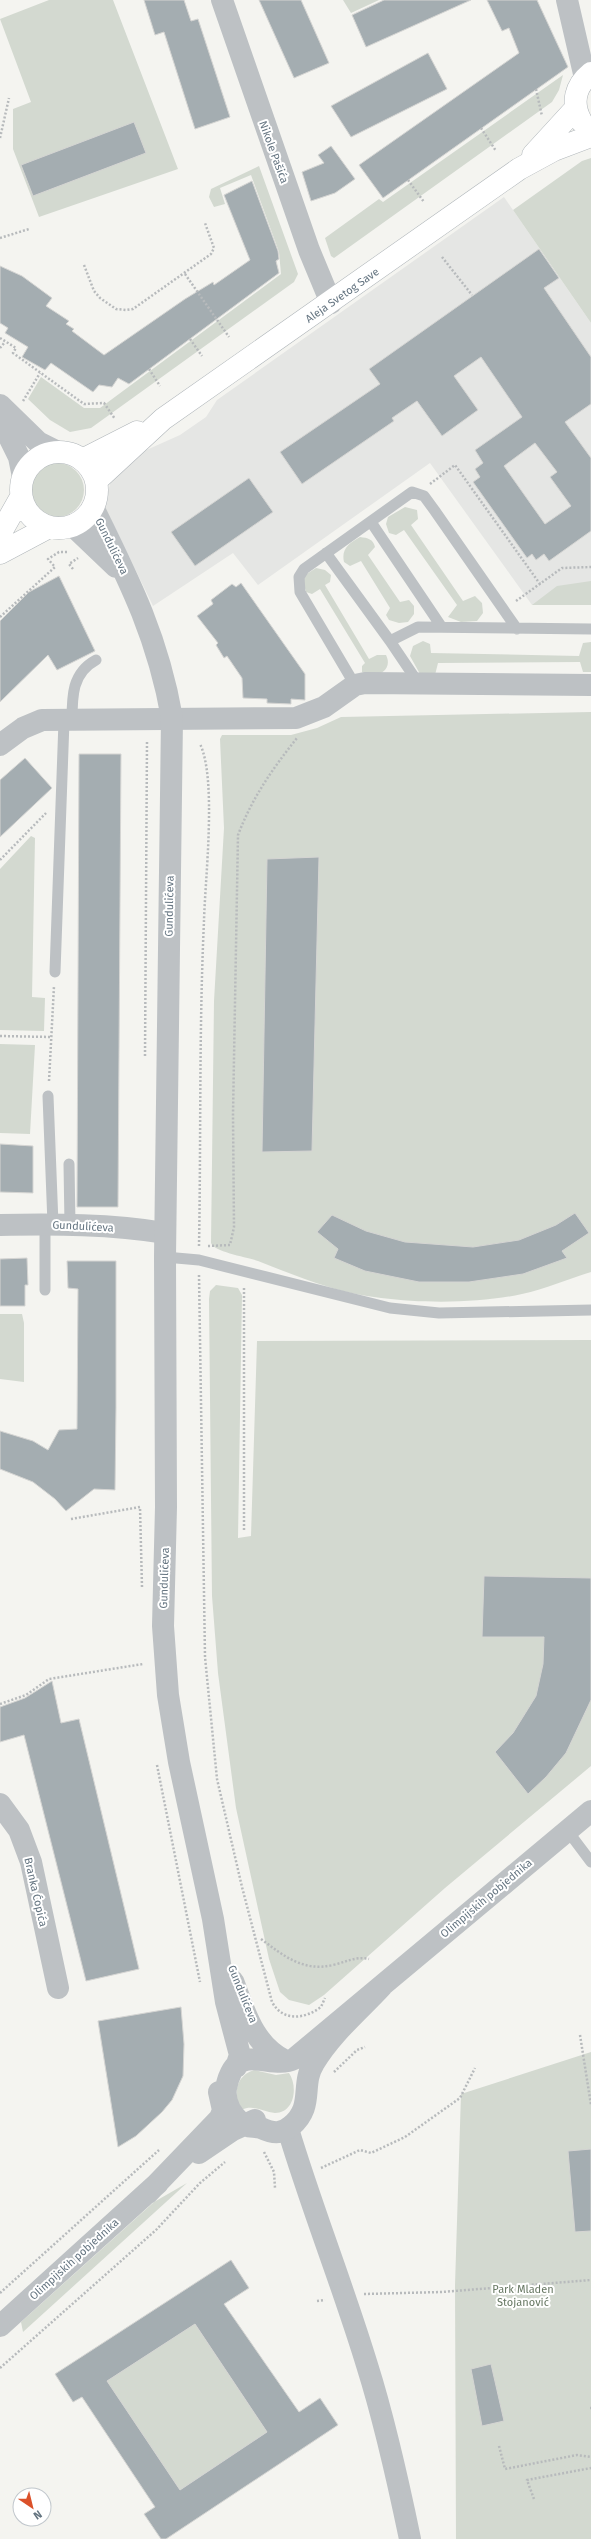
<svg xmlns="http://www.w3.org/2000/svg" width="591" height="2539" font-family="'Fira Sans',sans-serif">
<rect width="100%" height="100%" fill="#f4f4f0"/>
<path fill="#e5e6e4" d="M504,197l87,126v282h-59l-102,-142 -172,122 -25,-32 -80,53 -49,-101 7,-24 31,-29 38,-17 26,-18 11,-17z"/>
<path fill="#d3d9d0" d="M49,0h64l65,169 -139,48 -26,-68v-40l18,-7 -31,-83z
M343,0h36l-28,13z
M563,75l-4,15 -7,12 -218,156 -3,-2 -6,-18 54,-39 4,3z
M591,158v165l-78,-113 69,-49z
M259,166l39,108 -4,8 -203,146 -21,4 -20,-12 -22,-21 13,-22 43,31h16l181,-134 -2,-22 -28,-77 -31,13 5,16 -11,3 -5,-10 2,-8z
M30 490a27 27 0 1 1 54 0a27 27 0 1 1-54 0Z
M405,507l12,3 1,9 -7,6 52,76 12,-5 7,7 1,10 -6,8 -16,1 -13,-5 9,-12 -53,-75 -8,5 -7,-2 -3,-9 2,-7z
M360,537c8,1 13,2 15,10l-7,8 32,47 9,-2 5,6v8l-6,8 -9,1 -10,-3 -3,-5 4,-7 -29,-47 -11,5 -6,-4c-3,-13 5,-19 16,-25z
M316,568l9,2 6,5 -1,7 -5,3 44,74 8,-4h9c8,16 -11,25 -24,17v-6l3,-3 -45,-74 -8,5 -6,-2 -3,-11 2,-6z
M591,581v24h-59l25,-19z
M423,641l7,3 1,9 148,3 4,-13 8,-1v30h-8l-3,-10 -142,1 -3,12 -15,-1 -10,-18 3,-10z
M591,712v560c-23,7 -46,17 -69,22 -54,12 -141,10 -193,-7 -24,-7 -48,-17 -71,-26 -11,-4 -44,-9 -47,-18l3,-242 10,-173 -4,-89 2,-4h69l26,-7 24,-11z
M31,836l4,2 -3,159 13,1 -1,33 -44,-1v-161z
M0,1044l35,1 -5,89 -30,-1z
M216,1285l22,3 4,7 -4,243 13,-2 6,-195 334,-1v426l-146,122 -121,107 -15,10 -20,-5 -9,-8 -11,-33 -33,-151 -18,-135 -6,-77 -3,-297 1,-8z
M0,1314h22l2,9v59l-24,-3z
M591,2052v487h-135l-1,-254 6,-191z
M254,2070l22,5 13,-2c9,13 6,40 -14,40 -13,-1 -21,-9 -34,-3 -8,-15 -6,-34 13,-40z
M187,2183l-164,149 -2,-10 133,-120z
M195,2324l72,108 -87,58 -73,-109z"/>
<path fill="#a4adb1" stroke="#d5d5d3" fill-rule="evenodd" d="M144,0h40l7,21 7,-2 32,98 -35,12 -31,-97 -9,3z
M259,0h42l28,63 -35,15z
M384,0h87l-105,47 -14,-32z
M487,0h50l31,67 -185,131 -24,-33 160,-112 -10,-25 -7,3z
M428,53l19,36 -96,48 -20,-31z
M134,122l12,31 -113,43 -12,-31z
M331,146l24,33 -20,14 -24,8 -9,-29 22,-9 -6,-8z
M252,181l26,70 1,8 -3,2 3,12 -150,111 -11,-6 -6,9 -13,-2 -6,7 -42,-29 -6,7 -23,-13 6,-10 -23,-14 3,-5 -8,-5v-57l22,10 30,22 -6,8 23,15 -3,3 8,5 -2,2 32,24 81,-56 28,-17 1,3 36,-25 -26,-65z
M539,249l20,29 -15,10 47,69v47l-26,18 26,36v73l-42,30 -5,-7 -8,6 -4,-6 -5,4 -54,-76 7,-5 -5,-8 8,-6 -8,-13 47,-33 -41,-60 -27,19 24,34 -36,26 -25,-35 -25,17 2,3 -92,63 -22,-32 100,-68 -11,-15zM535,443l22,29 -7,5 21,29 -26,18 -41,-58z
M249,478l24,34 -78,54 -24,-34z
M59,576l36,75 -38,19 -9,-15 -48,47v-81l29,-29z
M241,583l64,91v26l-14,-1v5l-24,-1v-4l-24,-1 -1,-20 -15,-22 -3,2 -8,-13 2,-2 -21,-27 16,-12 -2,-4 21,-16 4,3z
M79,754h42l-3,453h-41z
M25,758l27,30 -52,49v-57z
M319,857l-7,294 -50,1 5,-293z
M0,1144l33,2v47l-33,-1z
M575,1213l14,20 -27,18 5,7 -44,16 -54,8h-50l-54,-11 -31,-13 4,-9 -21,-17 15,-17 34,16 39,11 68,5 46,-7 37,-15z
M27,1258l1,27h-3v21h-25v-47z
M67,1261h49v146l-1,83 -21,-1 -28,22 -11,-12 -22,-17 -33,-13v-38l33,10 15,9 11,-20 18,-1 1,-140 -10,-1z
M484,1576l107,2v122l-25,53 -20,24 -18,17 -33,-42 18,-19 23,-37 7,-32 1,-27h-62z
M52,1681l9,42 18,-4 60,250 -53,12 -62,-246 -24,7v-35l25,-9z
M181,2007l3,37 -1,32 -11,24 -10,12 -26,24 -18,11 -20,-126z
M591,2149v82l-16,1 -7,-81z
M231,2260l18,28 -25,16 75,108 21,-14 18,27 -172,114h-5l-17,-25 11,-7 -73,-110 -9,5 -18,-28zM195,2324l72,108 -87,58 -73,-109z
M491,2364l13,57 -22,5 -11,-57z"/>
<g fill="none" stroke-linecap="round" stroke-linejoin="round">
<g stroke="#afb5b9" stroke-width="23">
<path id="secondary" d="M581,121c-10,-18 -6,-35 10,-48
M533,155l43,-47
M21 490a38 38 0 1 1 76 0a38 38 0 1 1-76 0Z
M82,460l55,-28
M96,481l67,-62 356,-250 35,-19 37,-14
M0,534l21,-37
M0,553l49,-26"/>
</g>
<path stroke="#b7babc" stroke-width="2.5" stroke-dasharray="2 2" stroke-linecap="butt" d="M536,89l6,27
M481,128l15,23
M0,138l9,-40
M408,180l16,22
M0,238l29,-9
M442,257l30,38
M84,265l10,26 6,7 16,11 10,1 7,-1 78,-55 3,-6 -9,-25
M185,274l44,63
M0,338l16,10 -3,5 71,51 20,-1 11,16
M190,339l12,17
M0,348l5,-6
M149,369l11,17
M23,401l17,-28
M430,484l25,-19 85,119
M73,569l-4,-5 9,-6
M516,601l46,-33 29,-1
M0,617l55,-50 -7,-8 11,-7h10
M0,860l46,-47
M0,1036l51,1
M145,1056l2,-315
M49,1081l5,-95
M199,1246c2,-108 0,-217 5,-325 1,-42 13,-142 -4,-177
M208,1246l22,-1 4,-18 -1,-112 5,-280c14,-37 35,-67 59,-97
M199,1275l6,382 12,122 25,108 30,115c11,20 33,17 49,5l4,-9
M71,1519l69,-12 2,80
M244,1530v-244
M0,1704l26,-9 23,-16 94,-15
M157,1765l43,217
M261,1939c23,17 42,33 72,26 13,-3 23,-9 36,-6
M580,2035l11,70
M334,2072l23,-22 8,-3
M264,2152l10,20 1,16
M321,2168l39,-18 11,3 34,-16 55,-39 15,-30
M0,2293l159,-143
M364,2294l78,-2 149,-12
M317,2301l8,-1
M0,2368l156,-138 44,-47 25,-21
M590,2408h1
M499,2446l6,23 72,-14 14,2
M534,2499l-7,-19 64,-12"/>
<path stroke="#bdc1c4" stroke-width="11" d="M371,522l70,104
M326,553l64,88
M419,684l-29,-43 28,-14 173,2
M355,685l-55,-93 -1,-15 5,-8 108,-77 12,4 11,15 82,118
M72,721c0,-25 0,-48 24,-61
M55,972l9,-251
M48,1096l5,128
M69,1164l1,61
M45,1224v66
M165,1257l34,3 191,48 49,5 152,-3
M567,1830l24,32"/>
<path stroke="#bdc1c4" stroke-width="22" d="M222,0l87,250 22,53
M0,745l23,-17 19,-8 254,-2 28,-11 31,-22 10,-2 226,2
M0,1225c55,-1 111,-1 165,8
M0,1804l19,26 12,32 27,126
M288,2129c24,80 55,157 79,236 18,57 31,116 43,174"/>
<path stroke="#bdc1c4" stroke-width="22" d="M567,0l18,78
M0,405l38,37 20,10
M0,419l19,38 4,20
M93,507c36,73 65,130 79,211l-7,539 1,250 -3,119 5,69 11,67 34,157 13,83 14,53 -4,12
M72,525l44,42
M233,1981c12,31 20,63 51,79
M382,1986c-22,24 -51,48 -68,77 -14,22 1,43 -23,63 -10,9 -19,7 -30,2 -7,-2 -14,0 -20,-5 -10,-9 -17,-21 -15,-35 10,-50 44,-17 68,-29l297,-248
M199,2153l34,-23 22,-10
M148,2193l72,-75 3,-8 -4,-18
M0,2326l158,-143"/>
<use href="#secondary" stroke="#fff" stroke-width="22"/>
</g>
<g text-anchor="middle" stroke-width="4" stroke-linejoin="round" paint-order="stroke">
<g font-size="11" fill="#647480" stroke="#fff">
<text transform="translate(274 152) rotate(70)" y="4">Nikole Pašića</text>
<text transform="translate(342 295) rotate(-35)" y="4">Aleja Svetog Save</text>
<text transform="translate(112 546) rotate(64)" y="4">Gundulićeva</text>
<text transform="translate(169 906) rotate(-89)" y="4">Gundulićeva</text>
<text transform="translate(83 1226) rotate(3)" y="4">Gundulićeva</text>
<text transform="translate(164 1578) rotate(-88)" y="4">Gundulićeva</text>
<text transform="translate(36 1892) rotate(77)" y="4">Branka Ćopića</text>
<text transform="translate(486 1898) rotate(-40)" y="4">Olimpijskih pobjednika</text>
<text transform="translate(243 1994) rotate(68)" y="4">Gundulićeva</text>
<text transform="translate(74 2259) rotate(-42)" y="4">Olimpijskih pobjednika</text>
</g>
<g font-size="11" fill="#677863" stroke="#fff">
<text x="523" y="2293">Park Mladen<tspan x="523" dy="13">Stojanović</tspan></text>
</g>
</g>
<g transform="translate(32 2507) rotate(145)"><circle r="19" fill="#ffffff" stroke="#c1c7cc"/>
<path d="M0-3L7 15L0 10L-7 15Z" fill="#db512a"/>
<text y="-6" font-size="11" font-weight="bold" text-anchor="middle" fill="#647480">N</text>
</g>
</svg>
